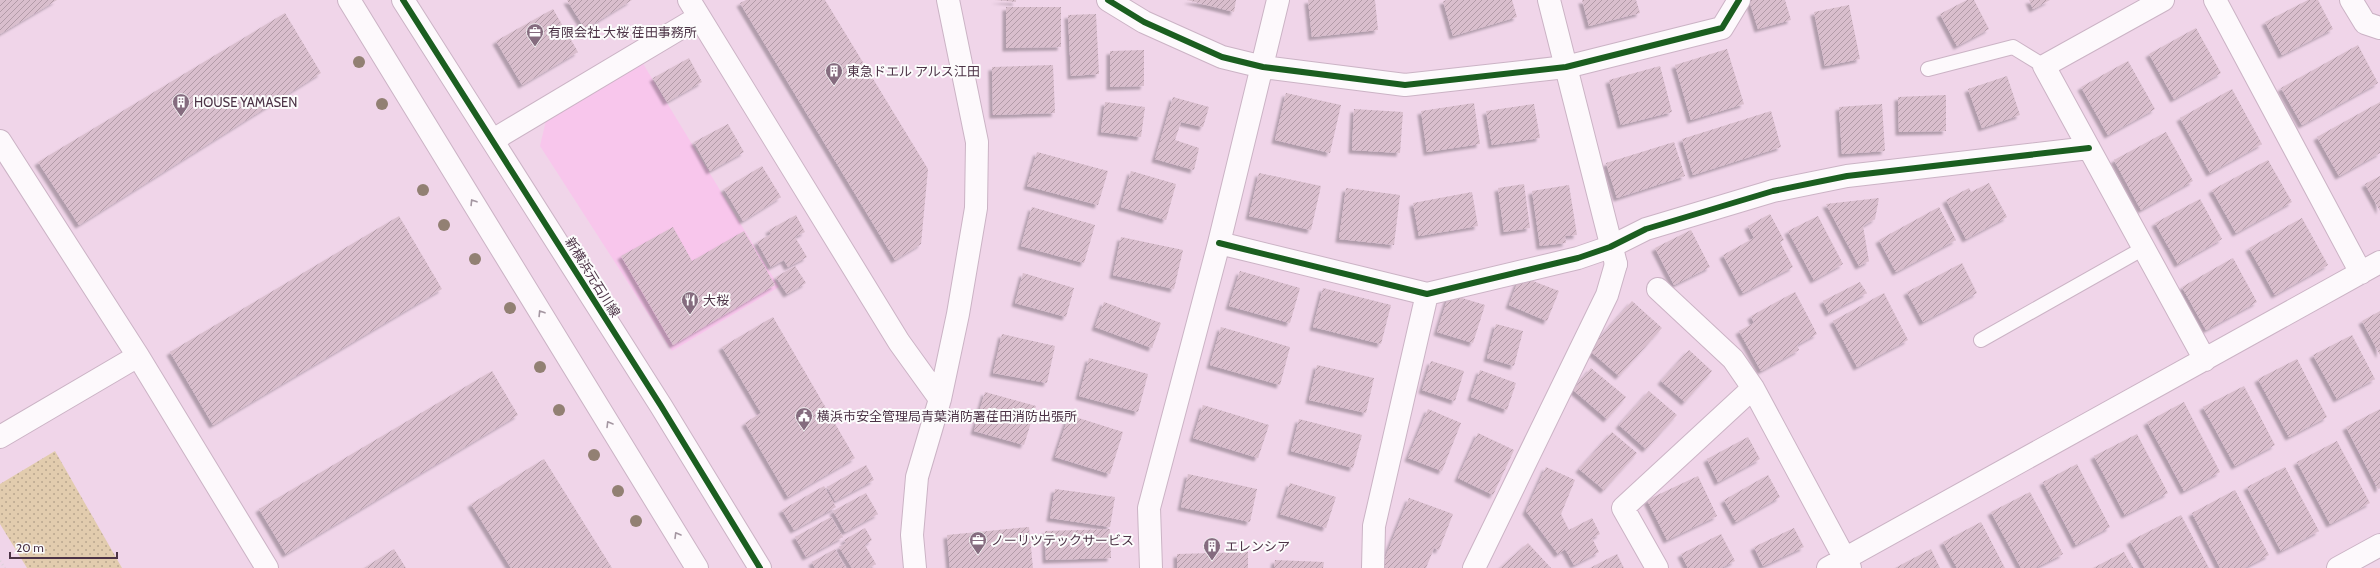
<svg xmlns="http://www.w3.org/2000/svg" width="2380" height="568" font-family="Cabin,'Noto Sans JP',sans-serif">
<defs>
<pattern id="grass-dots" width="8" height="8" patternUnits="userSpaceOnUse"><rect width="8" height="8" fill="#e2ccae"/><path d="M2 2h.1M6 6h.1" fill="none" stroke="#b9a68f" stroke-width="1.8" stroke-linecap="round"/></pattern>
<pattern id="building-hatch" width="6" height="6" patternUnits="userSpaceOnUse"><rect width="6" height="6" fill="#d9becd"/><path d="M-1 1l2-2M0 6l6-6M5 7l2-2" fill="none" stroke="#b29ba8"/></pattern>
<filter id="shadow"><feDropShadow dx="-3.5" dy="3.5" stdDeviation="1" flood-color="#0004"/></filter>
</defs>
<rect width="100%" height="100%" fill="#f0d5e9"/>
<path fill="#f8c6ec" d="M642,62l137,225 -107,64 -132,-205 7,-30z"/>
<path fill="url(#grass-dots)" d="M55,451l67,117h-95l-27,-44v-40z"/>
<path fill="url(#building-hatch)" filter="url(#shadow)" d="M0,0h57l-57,34z
M567,0h65l-47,29z
M746,0h79l103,169 -7,75 -26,16 -155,-257z
M995,0h21v2z
M1187,0h49l-2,12z
M1308,0h67l3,30 -66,7z
M1447,0h65l5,17 -64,19 -10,-35z
M1582,0h54l4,13 -51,13z
M1749,0h36l6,20 -33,9z
M1967,0h7l15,29 -32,17 -17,-32z
M2029,0h21l-17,9z
M2308,0h10l15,29 -51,26 -17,-33z
M1849,5l11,54 -35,7 -11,-54z
M1006,7h55v40l-55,1z
M553,9l25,43 -56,33 -26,-44z
M285,13l36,60 -242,152 -41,-63z
M1096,14l3,60 -28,2 -3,-61z
M2196,28l25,45 -47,26 -25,-45z
M2358,45l20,38 -76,42 -21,-37z
M1727,49l17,55 -53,16 -16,-55z
M1144,50v36l-34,1v-36z
M689,58l13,24 -35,20 -14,-24z
M2128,61l27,48 -47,26 -27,-48z
M1053,65l2,48 -62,2 -1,-48z
M1660,66l12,46 -51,13 -12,-45z
M2007,76l13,39 -38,13 -14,-39z
M2232,89l30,55 -52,29 -30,-55z
M1286,93l55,12 -11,48 -55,-13z
M1946,95v36l-47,1 -1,-35z
M1173,97l36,10 -6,20 -22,-5 -6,18 24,8 -5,22 -39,-11z
M1105,102l40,5 -4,30 -40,-5z
M2380,102v51l-41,23 -22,-39z
M1474,103l6,41 -53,8 -6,-41z
M1534,104l6,34 -48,7 -6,-34z
M1882,104l3,47 -43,3 -3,-47z
M1354,109l49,3 -3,41 -48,-3z
M1771,111l10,36 -88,28 -11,-36z
M728,124l16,28 -34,19 -16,-29z
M2166,132l27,49 -52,29 -27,-50z
M1674,142l11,34 -68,22 -11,-35z
M1037,152l71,19 -10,34 -71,-19z
M2268,160l24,42 -56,31 -24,-43z
M762,166l19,31 -38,24 -19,-32z
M1131,171l45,13 -10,36 -45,-13z
M1259,173l62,13 -10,44 -62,-14z
M2380,176v35l-15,-27z
M1989,183l18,34 -41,22 -20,-39 23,-12 2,4z
M1524,184l6,44 -26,4 -6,-44z
M1569,185l8,50 -12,1 1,7 -26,3 -8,-55z
M1346,188l54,7 -6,50 -55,-6z
M1472,192l6,34 -59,10 -6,-33z
M1879,198l-4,21 -12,7 6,35 -10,5 -33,-62z
M2200,199l22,40 -44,25 -23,-41z
M1032,207l63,18 -11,38 -63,-17z
M1939,207l17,33 -60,32 -17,-32z
M1770,214l14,26 -4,2 13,25 -50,26 -20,-38 31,-17 -6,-12z
M796,215l9,17 -10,5 12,20 -19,10 -4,-7 -13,7 -14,-25 14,-8 -2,-4z
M399,216l43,73 -229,136 -43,-73z
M1818,216l25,48 -29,16 -26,-49z
M2302,218l26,47 -53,30 -26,-47z
M673,227l19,34 52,-30 31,54 -102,60 -52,-89z
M1691,230l19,37 -36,18 -19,-37z
M1121,237l62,13 -9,39 -61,-14z
M2233,258l24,44 -51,28 -24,-43z
M1962,263l15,30 -54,29 -16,-30z
M795,266l11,17 -19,11 -11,-17z
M1240,271l60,17 -10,35 -61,-17z
M1023,273l51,15 -8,29 -51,-14z
M1520,276l39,15 -12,30 -38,-16z
M1860,282l7,11 -38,20 -6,-12z
M1323,288l68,17 -10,39 -68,-17z
M1795,292l22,42 -20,11 2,5 -38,21 -22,-40 15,-8 -3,-7z
M1884,293l24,47 -51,27 -24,-46z
M1449,294l36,11 -12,38 -36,-11z
M1632,301l30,27 -43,48 -30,-26z
M1104,302l57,21 -9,25 -57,-21z
M2380,311v44l-18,-34z
M773,317l82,141 -67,39 -43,-74 16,-10 -39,-66z
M1496,324l27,7 -9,35 -27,-8z
M1221,327l69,20 -10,38 -70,-20z
M1002,334l53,12 -8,37 -54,-10z
M2352,335l23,44 -38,20 -24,-44z
M1689,350l23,21 -27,31 -24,-21z
M1089,358l59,16 -10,38 -59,-16z
M2297,359l30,58 -38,20 -31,-58z
M1431,361l33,10 -9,30 -33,-11z
M1317,365l57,13 -8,35 -57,-13z
M1591,368l35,29 -19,22 -34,-29z
M1480,370l36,13 -9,27 -36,-13z
M492,371l26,44 -232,139 -27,-45z
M2244,386l31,59 -40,21 -32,-59z
M1649,391l28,24 -31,34 -27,-24z
M985,392l51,14 -12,39 -50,-14z
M2184,402l36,70 -36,19 -37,-69z
M1203,405l66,20 -11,33 -65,-20z
M1428,409l33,14 -19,48 -34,-13z
M2380,409v79l-2,1 -32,-62z
M1069,415l54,17 -13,42 -55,-17z
M1299,419l63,16 -9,33 -62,-17z
M1612,432l25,21 -33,37 -25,-21z
M1478,433l36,17 -21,45 -35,-17z
M2137,434l31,59 -43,22 -31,-59z
M1748,437l12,22 -42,23 -11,-23z
M2337,441l33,62 -40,21 -33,-62z
M544,459l68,109h-101l-40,-64z
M2077,464l33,63 -34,18 -33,-63z
M866,465l8,15 -39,21 -8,-14z
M1546,467l29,13 -14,34 8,16 23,-12 8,16 -8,4 7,14 -25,13 -9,-16 -7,5 -32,-43z
M2285,467l34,64 -38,20 -34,-64z
M1188,474l69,15 -7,33 -69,-15z
M1768,475l12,22 -44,25 -12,-22z
M1698,476l19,40 -50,24 -20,-40z
M1290,483l46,14 -10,31 -46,-14z
M824,486l12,21 -42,23 -12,-20z
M1055,489l60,8 -5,30 -60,-9z
M2235,490l34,65 -25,13h-24l-28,-55z
M2030,492l33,62 -28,14h-14l-30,-56z
M866,493l12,21 -33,18 -12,-21z
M1409,498l44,16 -14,36 -5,-2 -8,20h-39l-5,-2z
M2181,515l28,53h-64l-15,-27z
M831,517l12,20 -37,20 -11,-20z
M1981,522l24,46h-48l-14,-26z
M1029,527l4,41h-83l-3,-33z
M865,528l7,12 -7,5 11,19 -7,4h-17l-13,-21 7,-4 -2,-3z
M1794,528l10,19 -41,19 -9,-19z
M1110,529l1,29 -65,2 -1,-29z
M1721,534l14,27 -14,7h-33l-7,-14z
M1528,543l23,25h-51z
M394,549l12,19h-42z
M835,549l11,19h-31l-3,-6z
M1931,549l9,19h-45z
M1248,552v16h-71v-14z
M2124,552l9,16h-40z
M1617,554l7,14h-34z
M1275,560l49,2 -1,6h-49z"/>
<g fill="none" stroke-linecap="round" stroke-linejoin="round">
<g stroke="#cbb3c5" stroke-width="16">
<path id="lane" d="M1928,69l85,-22 31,19
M1981,340l163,-92"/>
</g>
<g stroke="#cbb3c5" stroke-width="24">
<path id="street" d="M689,0l210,342 41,57
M1108,0l36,22 78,35 41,10 142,18 161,-18 156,-39 17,-28
M2163,0l-119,66 161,294
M2215,0l146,273
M2351,0l14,23 15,5
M493,140l206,-123
M0,141l138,215 129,212
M1219,243l208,51 151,-36 32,-11 36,-18 127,-38 74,-15 242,-28
M1658,289l75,70 20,29 92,171
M0,437l138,-81
M915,568l-3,-33 5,-58 23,-78 18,-85 18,-106 1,-66 -29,-142
M1151,568l-2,-60 70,-265 59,-243
M1373,568l1,-42 53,-232
M1474,568l133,-273 9,-31
M1657,568l-34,-60 130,-120
M1828,568l552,-306
M2338,568l42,-23"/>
</g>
<g stroke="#cbb3c5" stroke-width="24">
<path id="secondary" d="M349,0l348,568
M403,0l258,406 99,162
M1549,0l67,264
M1845,559l5,9"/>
</g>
<path stroke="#dcd2d9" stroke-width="2.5" stroke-dasharray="1 3" stroke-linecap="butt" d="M0,561l5,7"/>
<use href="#lane" stroke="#fdf9fc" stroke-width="14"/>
<use href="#street" stroke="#fdf9fc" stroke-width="22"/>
<use href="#secondary" stroke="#fdf9fc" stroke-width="22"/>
<g stroke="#fcfcfc" stroke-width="8">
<path id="cycleway" d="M403,0l258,406 99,162
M1108,0l36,22 78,35 41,10 142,18 161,-18 156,-39 17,-28
M1219,243l208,51 151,-36 32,-11 36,-18 127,-38 74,-15 242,-28"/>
</g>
<use href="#cycleway" stroke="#1b5e20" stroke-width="6"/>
</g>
<g fill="#928073">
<circle cx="359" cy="62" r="6"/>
<circle cx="382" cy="104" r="6"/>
<circle cx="423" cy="190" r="6"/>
<circle cx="444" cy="225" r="6"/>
<circle cx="475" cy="259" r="6"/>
<circle cx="510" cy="308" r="6"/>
<circle cx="540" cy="367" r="6"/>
<circle cx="559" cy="410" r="6"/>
<circle cx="594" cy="455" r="6"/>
<circle cx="618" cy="491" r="6"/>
<circle cx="636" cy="521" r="6"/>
</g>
<defs><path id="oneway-chevron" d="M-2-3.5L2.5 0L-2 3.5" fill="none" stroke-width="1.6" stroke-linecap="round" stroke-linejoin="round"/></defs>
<g stroke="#a496a1">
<use href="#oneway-chevron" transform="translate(473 202) rotate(-122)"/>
<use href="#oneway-chevron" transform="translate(541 313) rotate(-122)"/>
<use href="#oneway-chevron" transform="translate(609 424) rotate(-121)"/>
<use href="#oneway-chevron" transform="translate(677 535) rotate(-121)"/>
</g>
<defs>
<g id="office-pin" transform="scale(0.9)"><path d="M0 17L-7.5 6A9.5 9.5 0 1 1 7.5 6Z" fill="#856c7f" stroke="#fcfcfc"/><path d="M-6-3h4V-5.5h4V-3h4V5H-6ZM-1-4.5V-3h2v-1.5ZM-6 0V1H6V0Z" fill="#fff"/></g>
<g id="building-pin" transform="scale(0.9)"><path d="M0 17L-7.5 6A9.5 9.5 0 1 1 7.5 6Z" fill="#856c7f" stroke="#fcfcfc"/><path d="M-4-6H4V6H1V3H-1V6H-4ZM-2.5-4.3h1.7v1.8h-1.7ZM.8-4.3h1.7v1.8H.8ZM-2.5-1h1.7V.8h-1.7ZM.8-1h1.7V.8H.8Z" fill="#fff"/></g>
<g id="restaurant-pin" transform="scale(0.9)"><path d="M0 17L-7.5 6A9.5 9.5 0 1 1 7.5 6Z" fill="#856c7f" stroke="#fcfcfc"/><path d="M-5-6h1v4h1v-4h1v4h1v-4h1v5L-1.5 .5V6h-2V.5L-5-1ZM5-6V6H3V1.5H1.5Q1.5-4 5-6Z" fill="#fff"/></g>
<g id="civic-pin" transform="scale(0.9)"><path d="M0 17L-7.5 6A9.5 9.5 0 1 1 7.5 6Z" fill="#856c7f" stroke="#fcfcfc"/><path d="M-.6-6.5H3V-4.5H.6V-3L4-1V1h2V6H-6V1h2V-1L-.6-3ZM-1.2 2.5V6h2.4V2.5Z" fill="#fff"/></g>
</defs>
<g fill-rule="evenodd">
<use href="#office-pin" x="535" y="32"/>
<use href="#building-pin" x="834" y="71"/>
<use href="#building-pin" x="181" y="102"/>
<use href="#restaurant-pin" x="690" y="300"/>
<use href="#civic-pin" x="804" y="416"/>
<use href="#office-pin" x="978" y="540"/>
<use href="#building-pin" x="1212" y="546"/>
</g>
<g text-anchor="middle" stroke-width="4" stroke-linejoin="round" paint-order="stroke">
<g font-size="13" fill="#4c3346" stroke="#fcfcfc" text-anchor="start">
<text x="548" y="37">有限会社 大桜 荏田事務所</text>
<text x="847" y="76">東急ドエル アルス江田</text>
<text x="194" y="107">HOUSE YAMASEN</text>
<text x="703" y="305">大桜</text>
<text x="817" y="421">横浜市安全管理局青葉消防署荏田消防出張所</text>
<text x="991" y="545">ノーリツテックサービス</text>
<text x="1225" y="551">エレンシア</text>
</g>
<g font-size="13" fill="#4c3346" stroke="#fcfcfc">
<text transform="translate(593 277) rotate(58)" y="5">新横浜元石川線</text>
</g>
</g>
<path d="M10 552v6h107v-6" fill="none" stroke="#4c3346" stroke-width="2"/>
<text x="16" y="552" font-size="12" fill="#4c3346" stroke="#fcfcfc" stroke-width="3" paint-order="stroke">20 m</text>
</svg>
